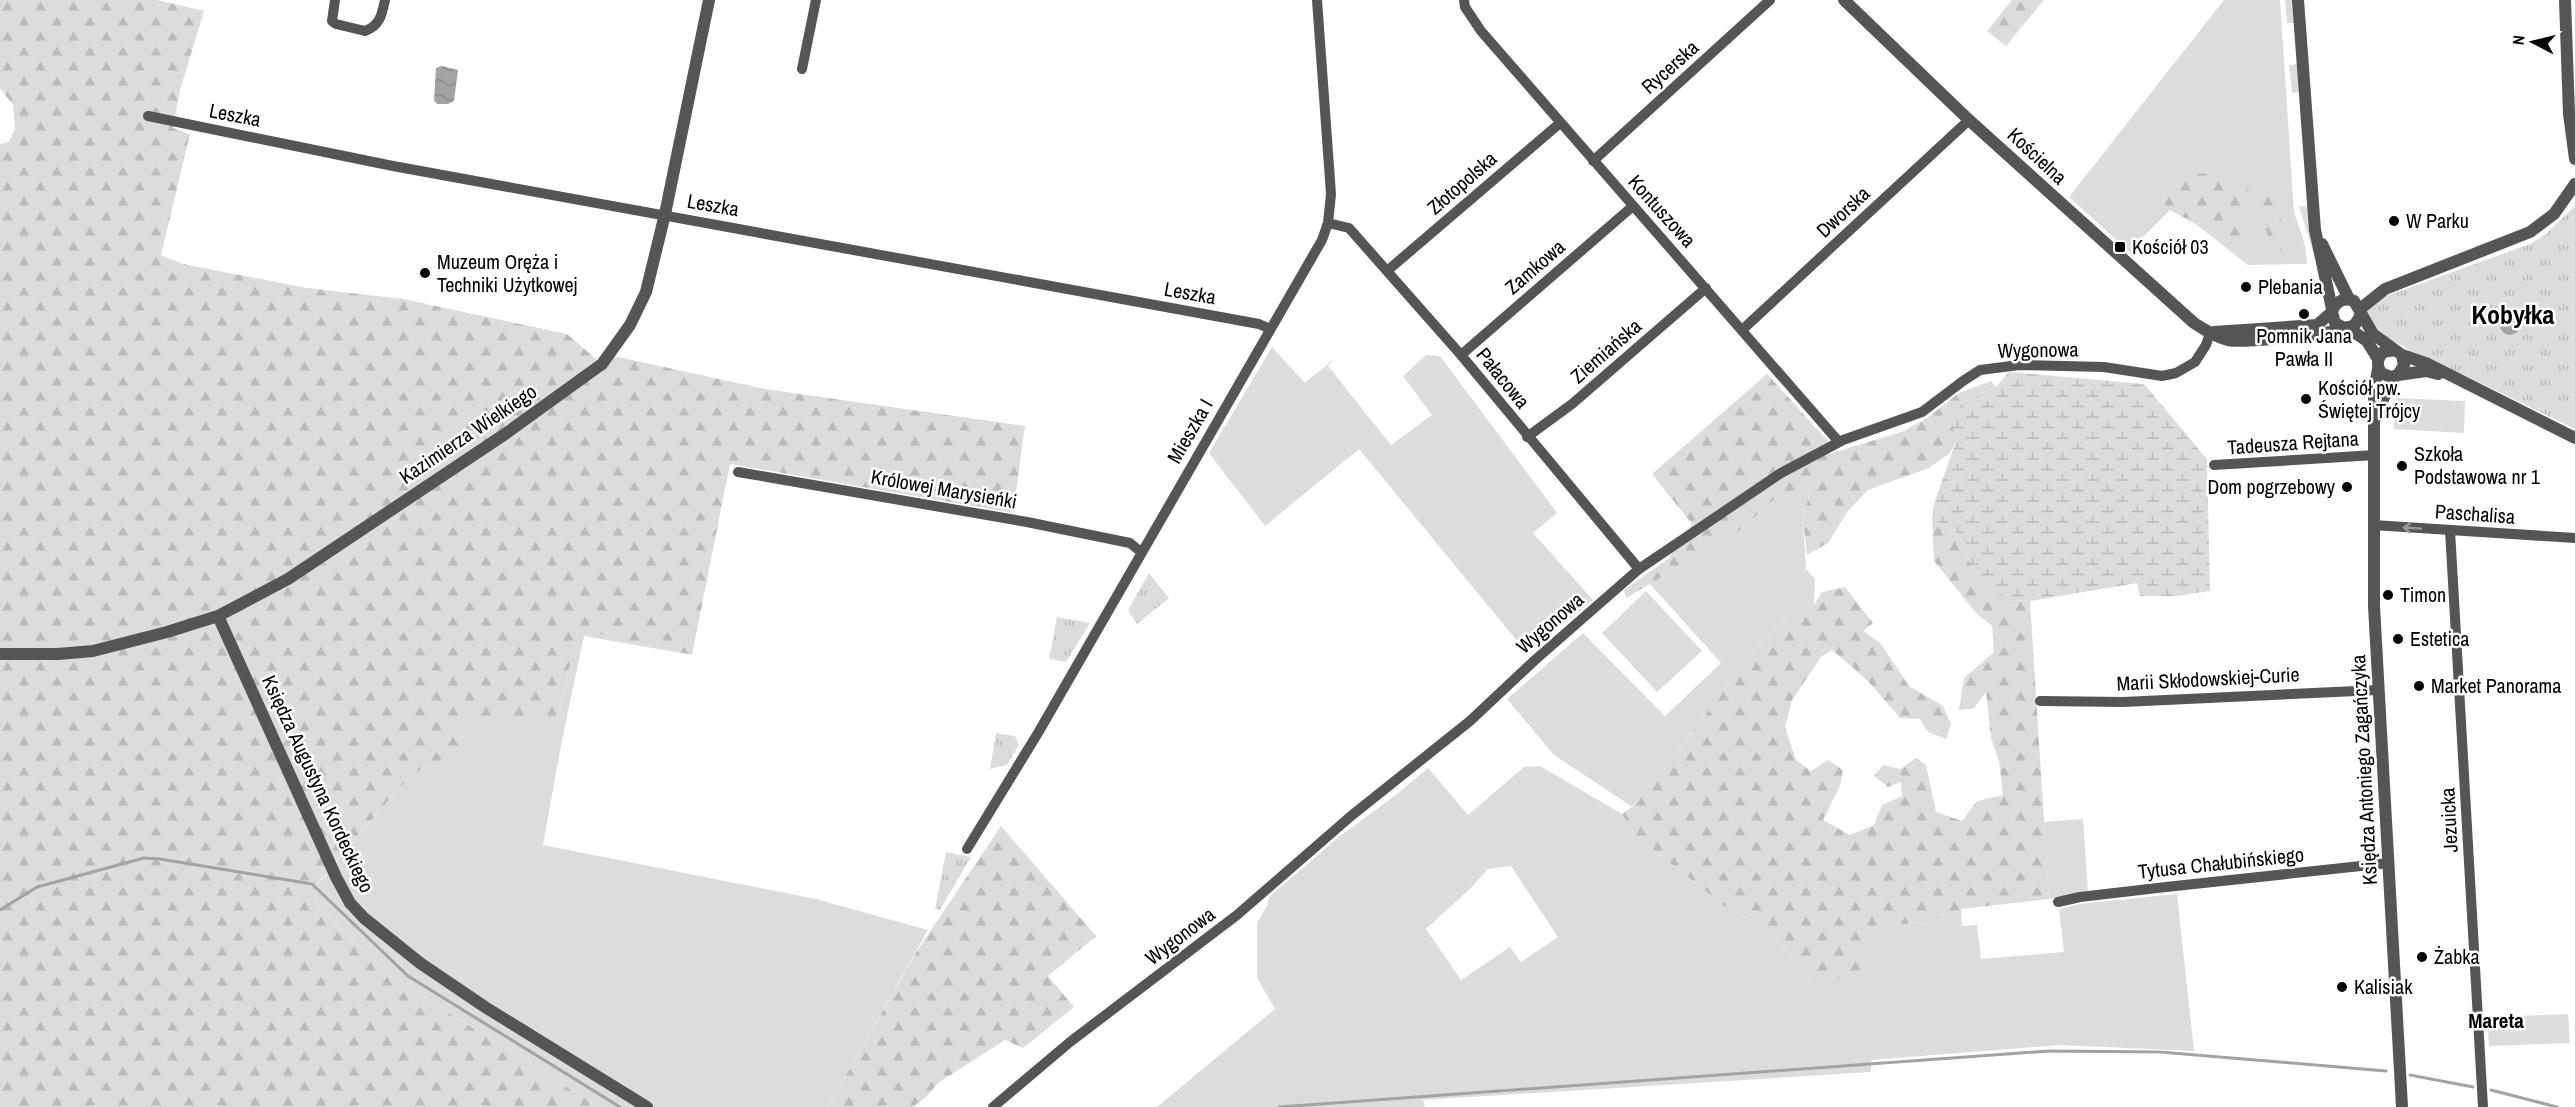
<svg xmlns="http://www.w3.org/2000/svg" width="2575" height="1107" font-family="'Archivo Narrow',sans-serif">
<defs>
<pattern id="forest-firs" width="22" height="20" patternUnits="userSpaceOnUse" patternTransform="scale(1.5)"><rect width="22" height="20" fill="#dcdcdc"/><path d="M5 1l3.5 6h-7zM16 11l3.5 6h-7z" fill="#bbb"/></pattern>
<pattern id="wetland-marsh" width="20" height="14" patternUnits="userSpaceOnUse" patternTransform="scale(1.5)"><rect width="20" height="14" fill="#dcdcdc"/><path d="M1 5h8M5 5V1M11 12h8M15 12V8" fill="none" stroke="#bbb"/></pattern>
<pattern id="park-tufts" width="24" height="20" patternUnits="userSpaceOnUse" patternTransform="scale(1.5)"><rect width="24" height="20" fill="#dcdcdc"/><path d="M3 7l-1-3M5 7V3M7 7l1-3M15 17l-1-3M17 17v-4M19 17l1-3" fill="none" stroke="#bbb"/></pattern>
<pattern id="water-waves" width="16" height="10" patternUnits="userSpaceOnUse" patternTransform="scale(1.5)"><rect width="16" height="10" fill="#a3a3a3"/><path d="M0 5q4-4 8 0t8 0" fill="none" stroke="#8b8b8b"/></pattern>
</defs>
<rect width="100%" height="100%" fill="#fff"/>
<path fill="#dcdcdc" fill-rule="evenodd" d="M2224,0h56l14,212 11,33 2,19 -59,1 -51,-40 -27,-15 -30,30 -7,15 -64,-58z
M2285,0h8l1,23h-7z
M2297,64l2,28 -7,1 -3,-28z
M2299,206h8l8,52z
M1272,347l33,36 30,-25 -7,8 63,79 41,-30 -29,-39 23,-21 14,1 117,157 -24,20 60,67 -66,53 -168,-204 -94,77 -56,-73z
M2396,398l69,3 -1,32 -70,-4z
M1810,491l-7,29 3,49 9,10 -1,26 -23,7 -37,38 -91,121 -13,9 -11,21 -8,5 -77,-51 -47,-56 76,-66 82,83 56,-53 -71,-79 83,-48 43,-38z
M1646,591l56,60 -45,41 -55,-59z
M578,628l114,27 -108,-19 -22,104 -19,105 273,54 112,31 -100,177h-234l1,-2 -203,-128 -77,-73 2,-19 82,-97 27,-23 22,3 22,-50h88z
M1540,766l82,48 13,21 93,74 41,20 42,53 54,-47 27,-10 37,-3 32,-13 1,17 15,-1 4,34 83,-7 -5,-43 20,-5 98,-10 17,157 -134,-6 -189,15v12l-448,28 2,7h-268l118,-98 -18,-31v-55l11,-19 1,-7 71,-61 56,-41 32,-27 40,47 56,-48zM1511,866l47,71 -37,25 -11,-15 -49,33 -35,-51 46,-42 16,-18z
M2083,819l5,72 -39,8 -5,-77z
M2568,1014l2,29 -81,3 -2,-29z"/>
<path fill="url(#forest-firs)" d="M0,0h157l47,11 -24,79 -7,38 17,6 -29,121 22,9 124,24 96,11 164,35 35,30 7,-9 156,34 260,37 -12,87 -283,-49 -38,191 -114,-26 -20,89h-88l-22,51 -22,-4 -27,23 -82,96 -2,20 77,73 203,128 -1,2h-594v-963l9,-2 6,-13 -2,-24 -13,-17z
M2012,0h32l-38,46 -19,-15z
M2212,173c14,6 23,1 36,10l1,16 -7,7 4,15 8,8v9l-6,8 -9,-1 -28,-14 -14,-11 -12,-2 -21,-13 1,-24h13l16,-7z
M2271,190l7,1 3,13v51h-5c-8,-17 -14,-33 -14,-52l-9,-4v-6z
M1767,374l60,66 2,14 75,-23 23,-13 32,-25 32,-12 5,6 -34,16 -6,38 -6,12 -21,15 -61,22 -20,21 -20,32 -21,12 -4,-35 7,-29 -34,7 -43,38 -107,62 -2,-8 44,-31 24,-35 -40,-50z
M1932,519l26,14 11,28 39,39 22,1 19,298 -88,10 -32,13 -37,3 -27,11 1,31 -20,10 -35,5 -42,-53 -41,-20 -93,-74 -13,-21 17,-13 11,-21 13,-9 91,-121 37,-38 23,-7 8,-13 23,-5 28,36 -10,8 17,12 29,43 34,20 8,18 -5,15 -18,-7 -8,-13 -20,-1 -33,-38 -35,-30 -11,7 -29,43 -7,27 11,33 15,11 17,-11 15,10 -3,16 -17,34 27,15 24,-10 8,-20 20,-9 -1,-14 -13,5 -14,-11 9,-11 17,4 16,-11 10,7 10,47 26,9 15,-20 26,-6 -4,-34 -8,-23 -5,-46 -12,16 -15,2 5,-32 30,-26 -2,-26 -16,-13 -42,-52z
M1001,826l95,110 -48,40 26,31 -51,41 -18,-8 -67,43 -12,14 -13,10h-85l87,-153z"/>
<path fill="url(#wetland-marsh)" d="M2009,372l135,12 63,75 3,132 -33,5h-37l-3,-13 -107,18 -22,-1 -24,-18 -15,-21 -11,-28 -26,-14 2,-15 22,-63 -5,-23 11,-15 34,-16z"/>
<path fill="url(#park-tufts)" d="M2575,206v223l-101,-49 -62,-27 -10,-8 -19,-7 -16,-22v-9l11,-8 152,-55 16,-10z
M1149,573l20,25 -32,26 -9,-14z
M1057,617l33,6 -24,39 -17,-3z
M996,733l19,3 4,9 -12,20 -17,4z
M946,852l25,5 -31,53 -5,-1z"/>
<path fill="url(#water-waves)" d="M442,66l16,4 -4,31 -6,3h-11l-3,-4 2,-32z
M2500 325a10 10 0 1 1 20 0a10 10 0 1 1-20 0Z"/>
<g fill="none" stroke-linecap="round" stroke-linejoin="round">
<path stroke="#a3a3a3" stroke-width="3" d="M0,910l37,-23 107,-29 16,1 152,25 96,92 212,131
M2410,1075l63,12
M2491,1090l66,17
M1279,1107l770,-56 111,1 226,19"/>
<path stroke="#555" stroke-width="10" d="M335,0l-3,21 4,3 29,7c15,-5 17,-17 20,-31
M1464,0l1,7 16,24 358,411
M802,69l14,-69
M148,116l245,50 866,158 11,5
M1593,161l177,-161
M1328,223l21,5 112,127 178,214
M1387,271l173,-148
M1742,330l227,-210
M1461,355l172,-149
M1527,437l45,-33 134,-116
M2214,465l161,-10
M738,472l289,50 103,21 11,9
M2373,525l202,13
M2450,530l33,577
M2040,701l83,1 255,-12
M967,849l71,-116 284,-493 6,-17 3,-29 -14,-194
M2058,902l22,-5 86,-10 223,-24
M993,1107l77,-65 167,-127 114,-99 119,-95 65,-61 104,-91 142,-96 62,-33 79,-28 41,-31 17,-11 39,-5 85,2 58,9 14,-3 19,-11 11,-17 4,-12"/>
<path stroke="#555" stroke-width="12" d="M1844,0l125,120 225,203c11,7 22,14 34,17 16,3 101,-5 116,-12
M2298,0l17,230 17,79
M2565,0l4,114 6,45
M2322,244l27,55
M2360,309l25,-20 145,-57 24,-18 21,-30
M2361,315l-7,11 -10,2 -9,-5 -3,-11c3,-10 11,-15 22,-11l19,33 29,21 26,9 147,74
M2348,328l19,13 11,18
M2214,332l103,-7 15,-13
M2394,350l-11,2c-6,7 -7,13 -2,21l10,4 7,-2 6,-10 -2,-10
M2378,369l-4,21v216l28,501
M2398,375l28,-4 12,3
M2379,415l2,-12 14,-27
M218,616l118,261 14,26 14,15 56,45 65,44 162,100
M0,654h58l35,-3 74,-19 51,-16 70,-37 220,-147 94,-68 28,-39 16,-33 19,-78 44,-214"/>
</g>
<defs><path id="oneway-shaft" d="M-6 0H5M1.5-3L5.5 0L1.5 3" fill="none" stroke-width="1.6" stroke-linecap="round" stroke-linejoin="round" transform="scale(1.5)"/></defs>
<use stroke="#999" href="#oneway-shaft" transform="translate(2412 528) rotate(-176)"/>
<g fill="#000" stroke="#fff" stroke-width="2">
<circle cx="2394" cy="221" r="6"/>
<rect x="2114" y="241" width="12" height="12" rx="3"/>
<circle cx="425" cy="273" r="6"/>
<circle cx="2246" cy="287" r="6"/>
<circle cx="2304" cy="314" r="6"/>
<circle cx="2306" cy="399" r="6"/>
<circle cx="2402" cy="466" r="6"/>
<circle cx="2347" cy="487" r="6"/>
<circle cx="2388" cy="595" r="6"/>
<circle cx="2398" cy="639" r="6"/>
<circle cx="2419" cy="686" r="6"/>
<circle cx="2422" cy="957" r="6"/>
<circle cx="2342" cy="987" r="6"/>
</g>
<g text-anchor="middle" stroke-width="5" stroke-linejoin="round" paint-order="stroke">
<g font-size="20" fill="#000" stroke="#fff">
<text transform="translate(1670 67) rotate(-42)" y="7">Rycerska</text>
<text transform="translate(235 115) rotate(11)" y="7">Leszka</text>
<text transform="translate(2037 156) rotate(43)" y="7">Kościelna</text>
<text transform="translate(1462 183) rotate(-41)" y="7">Złotopolska</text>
<text transform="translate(713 205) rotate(10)" y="7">Leszka</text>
<text transform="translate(1662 211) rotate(48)" y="7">Kontuszowa</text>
<text transform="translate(1843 212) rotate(-43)" y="7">Dworska</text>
<text transform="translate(1535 267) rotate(-41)" y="7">Zamkowa</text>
<text transform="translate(1190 293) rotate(10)" y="7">Leszka</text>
<text transform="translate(2038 350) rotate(-1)" y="7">Wygonowa</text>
<text transform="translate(1606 351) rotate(-41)" y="7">Ziemiańska</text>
<text transform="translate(1503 378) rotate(51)" y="7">Pałacowa</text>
<text transform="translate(1190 431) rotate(-60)" y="7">Mieszka I</text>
<text transform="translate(468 434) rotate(-34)" y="7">Kazimierza Wielkiego</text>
<text transform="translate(2293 443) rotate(-4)" y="7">Tadeusza Rejtana</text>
<text transform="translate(944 489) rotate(10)" y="7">Królowej Marysieńki</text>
<text transform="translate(2475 514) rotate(4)" y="7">Paschalisa</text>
<text transform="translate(1550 623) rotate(-41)" y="7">Wygonowa</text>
<text transform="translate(2208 679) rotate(-3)" y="7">Marii Skłodowskiej-Curie</text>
<text transform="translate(2364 770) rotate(-93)" y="7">Księdza Antoniego Zagańczyka</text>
<text transform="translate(318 784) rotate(65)" y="7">Księdza Augustyna Kordeckiego</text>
<text transform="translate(2449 820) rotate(-93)" y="7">Jezuicka</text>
<text transform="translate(2221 863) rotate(-6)" y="7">Tytusa Chałubińskiego</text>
<text transform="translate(1180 936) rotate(-37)" y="7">Wygonowa</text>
</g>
<g font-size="20" fill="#000" stroke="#fff" text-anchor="start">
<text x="2406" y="228">W Parku</text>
<text x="2132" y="254">Kościół 03</text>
<text x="437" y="269">Muzeum Oręża i<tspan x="437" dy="23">Techniki Użytkowej</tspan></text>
<text x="2258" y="294">Plebania</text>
<text x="2304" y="343" text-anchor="middle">Pomnik Jana<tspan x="2304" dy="23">Pawła II</tspan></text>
<text x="2318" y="395">Kościół pw.<tspan x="2318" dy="23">Świętej Trójcy</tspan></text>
<text x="2414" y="461">Szkoła<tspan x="2414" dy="23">Podstawowa nr 1</tspan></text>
<text x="2335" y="494" text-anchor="end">Dom pogrzebowy</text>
<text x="2400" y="602">Timon</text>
<text x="2410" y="646">Estetica</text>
<text x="2431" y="693">Market Panorama</text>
<text x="2434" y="964">Żabka</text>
<text x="2354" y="994">Kalisiak</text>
</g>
<g font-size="21" font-weight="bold" fill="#000" stroke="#fff">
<text x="2496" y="1028">Mareta</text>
</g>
<g font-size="26" font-weight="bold" fill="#000" stroke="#fff">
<text x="2513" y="324">Kobyłka</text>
</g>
</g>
<g transform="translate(2533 42) rotate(277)" stroke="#ffffff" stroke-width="4.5" paint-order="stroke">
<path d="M0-4.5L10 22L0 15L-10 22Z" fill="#000000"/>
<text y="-9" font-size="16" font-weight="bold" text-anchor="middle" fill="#000000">N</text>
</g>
</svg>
